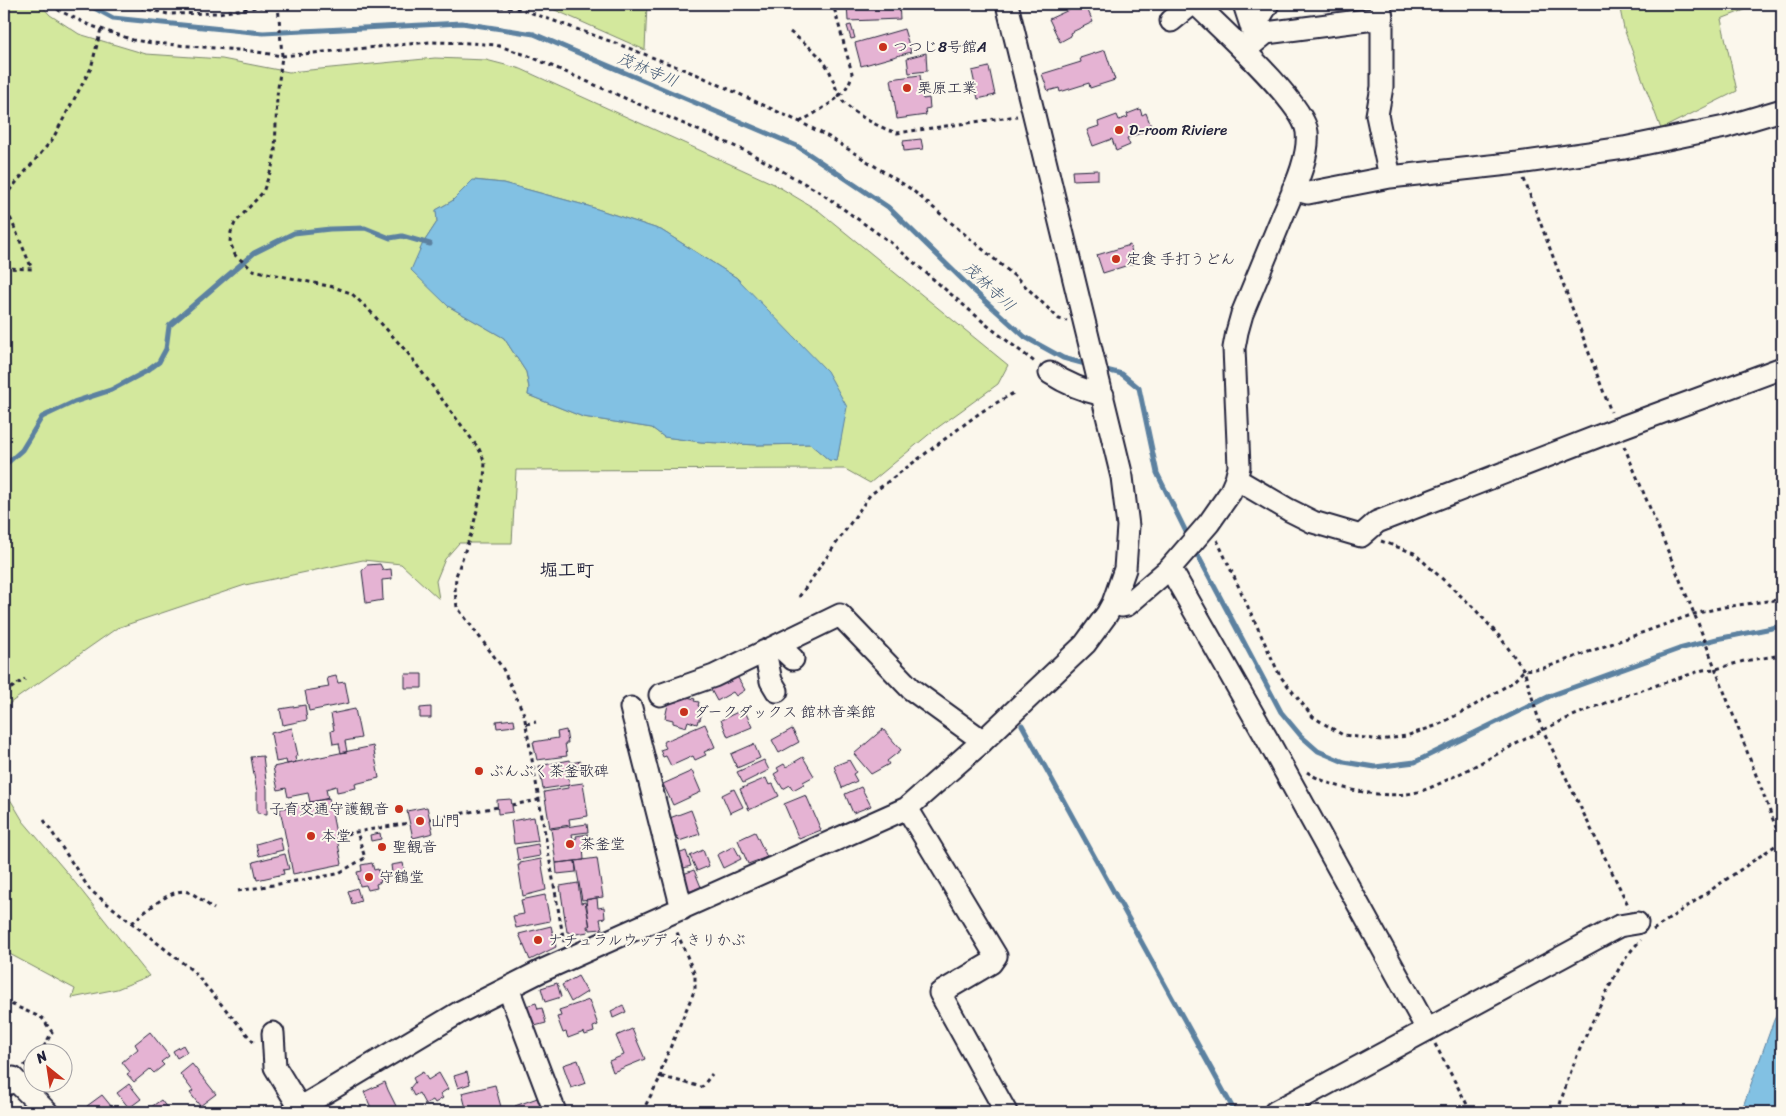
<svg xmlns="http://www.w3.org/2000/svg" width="1786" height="1116" font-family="Sriracha,'Klee One',sans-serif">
<rect width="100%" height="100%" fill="#fbf7ec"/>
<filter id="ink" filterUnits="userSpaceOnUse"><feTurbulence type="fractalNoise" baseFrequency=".02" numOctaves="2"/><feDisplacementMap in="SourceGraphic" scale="10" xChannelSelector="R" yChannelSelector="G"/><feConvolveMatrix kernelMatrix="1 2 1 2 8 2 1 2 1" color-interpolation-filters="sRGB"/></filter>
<g filter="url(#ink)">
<path fill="#d3e89d" stroke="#7a856c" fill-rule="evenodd" d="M4,4h36l10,11 29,19 67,20 76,5 67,13 146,-14 51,2 35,9 253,115 45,27 189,154 -10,19 -65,47 -63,52 -25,-14 -329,1 -4,73h-53l-14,16 -9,22 3,18 -38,-35 -38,-4 -118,25 -128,43 -107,75 -6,10zM474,180l29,3 85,23 73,24 76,48 104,159 -4,24 -8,-1 -19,-16 -53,1 -56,-3 -37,-5 -12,-9 -69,-11 -55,-22 1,-7 -3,-16 -22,-34 -56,-32 -26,-61 15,-23 -1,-12 16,-9z
M541,4h106l-2,46 -99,-44z
M1619,4h141l-39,15 16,72 -76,38 -37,-100z
M4,789l19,32 46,54 80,101 -32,13 -45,9 3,-9 -71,-38z"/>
<path fill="#82c1e3" stroke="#5c81a0" d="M473,180l30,3 85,23 73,24 76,48 90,93 20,36 -10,54 -8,-1 -19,-16 -53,1 -56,-3 -37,-5 -12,-9 -69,-11 -55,-22 1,-7 -3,-16 -22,-34 -56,-32 -37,-36 11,-25 15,-23 -1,-12 16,-9z
M1782,1005v107h-41l33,-92z"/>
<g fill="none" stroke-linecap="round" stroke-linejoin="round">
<path stroke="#5c81a0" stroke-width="5" d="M87,4l26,14 150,15 199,-10 72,11 263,112 91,61 84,82 53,48 38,21 26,7
M1102,369l20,5 17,14 18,85 32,65
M4,466l18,-16 20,-33 32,-15 37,-12 36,-19 12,-9 7,-13 3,-23 85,-73 40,-20 36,-4 35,-1 25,10 12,-2 28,8
M1194,548l87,164 20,24 17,15 26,11 31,5 40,-5 137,-67 127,-46 38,-10 65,-13
M1022,725l213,387"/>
</g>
<path fill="#e5b3d3" stroke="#22223b" d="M847,4h52l1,15 -52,2z
M1082,4h3l8,18 -23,11 1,3 -11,6 -11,-23z
M851,25l4,13 -4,1 -4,-13z
M904,29l7,23 -50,14 -6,-23z
M1105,50l10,30 -25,8 -1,-5 -29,9 -1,-4 -11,3 -6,-17 39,-12 -1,-4z
M926,53l1,18 -18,2 -2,-15z
M989,67l6,28 -17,4 -6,-28z
M920,75l3,24 6,-1 1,10 -5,1 1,6 -29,4 -6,-40z
M1140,109l2,6 4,-2 6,16 -25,9 3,7 -14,6 -4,-12 -19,7 -6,-16 12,-4 -1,-4 19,-7 2,5 9,-3 -1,-3z
M921,139l2,10 -19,2 -1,-10z
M1098,170v9l-25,1 -1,-9z
M1130,245l5,18 -32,10 -6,-18z
M380,564l3,6 8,-1 1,10 -10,1 1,20 -17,3 -4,-32 5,-6z
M735,673l10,17 -9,6 -3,-4 -16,9 -7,-13z
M405,674h17v14h-17z
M336,676l2,7 7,-1 4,21 -40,8 -4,-20 24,-4 -2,-9z
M679,695l16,4 -1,2 5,1 -1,4 5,1 -3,13h-2l-1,4 -9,-3 -2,6 -13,-4v-3l-8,-2 4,-18 8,2z
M305,705l2,15 -24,5 -3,-16z
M431,707v11h-11v-10z
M355,709l6,29 -16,3 2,11 -6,1 -2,-10 -6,1 -2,-13 3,-1 -3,-16z
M744,709l8,18 -24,10 -7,-17z
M514,719l1,7 -18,2 -1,-7z
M705,724l10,23 -11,5 2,3 -11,5 -2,-4 -22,10 -5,-10 -3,1 -3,-7 6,-2 -3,-6z
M292,728l6,28 -3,1 1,5 -9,2 -1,-4 -10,2 -5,-29z
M792,729l7,13 -20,11 -7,-13z
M883,729l18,21 -14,11 2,3 -18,10 -17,-20z
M566,730l2,13h-3l2,13 -30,4 -4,-18 25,-4 -1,-6z
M754,744l6,14 -23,10 -6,-14z
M373,746l6,32 -24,6 1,4 -19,4 -1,-6 -10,3 2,10 -18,3 -2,-9 -20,4 -2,-9 -8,2 -5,-23z
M263,756l4,33v25l-10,-1v-21l-6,-35z
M803,757l11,19 -11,6 1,2 -11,6 -3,-5 -7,4 -9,-15 5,-3 -2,-3 7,-4 2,3z
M570,760l1,3 10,-2 1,5 -10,1 1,3 -6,1 3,14 -27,4 -4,-23z
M764,760l5,10 -26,13 -6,-11z
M849,760l7,12 -3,2 4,7 -15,7 -8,-22z
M692,771l9,21 -28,13 -10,-21z
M766,778l3,7 4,-1 6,12 -30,14 -9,-21z
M583,783l5,33 -19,3 1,6 -20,3 -6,-36 24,-4v-3z
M861,787l10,19 -18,7 -8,-19z
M734,789l9,18 -13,6 -8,-18z
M806,795l15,35 -22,9 -15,-35z
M329,798l13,66 -49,10 -13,-65z
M511,799l2,13 -15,2 -1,-14z
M427,807l6,26 -20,5 -6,-27z
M691,810l9,24 -21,7 -2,-5 -4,1 -6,-18z
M534,817l4,24 -24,3 -3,-23z
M587,824l1,8 -16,2 1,5 4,-1 -1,-2 12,-2 1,9 -6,3 1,14 -28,3 -5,-34z
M755,832l12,25 -19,7 -10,-24z
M380,833l1,6 -10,2 -1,-6z
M280,837l3,13 -24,6 -3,-12z
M538,844l2,12 -22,4 -2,-12z
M734,846l7,13 -18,9 -6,-13z
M703,850l6,16 -12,5 -7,-15z
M686,851l5,15 -7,2 -2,-5 -6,3 -3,-10z
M285,854l4,15 -6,1 1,4 -27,6 -4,-18z
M597,858l6,39 -21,3 -7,-39z
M541,859l5,31 -23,6 -5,-31h2v-2z
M575,861l1,11 -19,2 -1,-11z
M372,863l2,7 4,-1 3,13 -5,2 1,4 -9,2 -2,-5 -6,1 -3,-14 5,-1 -1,-6z
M403,863l3,14 -13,3 -2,-15z
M694,870l7,17 -15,6 -8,-17z
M578,883l3,20 4,-1 5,24h-3l1,6 -18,3 -1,-3h-2l-7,-46z
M357,888l4,13 -9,3 -4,-13z
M545,895l5,26 -34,7 -3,-12 11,-2 -3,-14z
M597,898l1,10 6,-1 1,11 -5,1 2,10 -12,1 -4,-30z
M551,926l5,21 -26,13 -11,-26z
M578,976l9,16 -16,10 -9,-17z
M557,983l4,14 -16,5 -4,-14z
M589,1000l9,25 -5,2 1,5 -9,3 -1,-3 -16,6 -2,-6 -3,1 -6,-16 4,-1 -2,-6z
M536,1003l2,6 4,-1 4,15 -15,4 -5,-21z
M623,1005l3,7 -13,6 -2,-7z
M632,1029l13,30 -32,13 -4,-11 15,-6 -8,-19z
M150,1032l19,24 -8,6 3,3 -10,8 -4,-4 -16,13 -7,-8 3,-2 -8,-10 16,-13 -3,-5z
M183,1045l4,7 -10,6 -4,-7z
M578,1060l8,23 -15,5 -8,-23z
M192,1064l24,30 -16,12 -10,-13 3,-2 -13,-17z
M423,1072l5,8 11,-7 9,16 -8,5 3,4 -8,5 -2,-3 -8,4 -6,-11 -5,3 -4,-8 5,-6 -2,-4z
M467,1072l3,12 -12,4 -4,-12z
M385,1082l3,8 11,22h-26l-9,-20z
M129,1084l12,15 -12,9 -12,-15z
M495,1085l6,22 -7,2 1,3h-28l-5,-19z
M102,1095l14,17h-28l2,-2 -3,-4z
M543,1096l6,16h-31l-3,-6z
M161,1100l9,12h-26z"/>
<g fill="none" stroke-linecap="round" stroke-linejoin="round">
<g stroke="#22223b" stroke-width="25">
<path id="minor" d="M1244,4l12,37
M1382,18v69l-5,28 13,62
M1171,21l21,-17
M1252,30l16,-26
M1244,51l22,-18 116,-15 -2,-14
M1293,189l15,4 82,-16 128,-14 106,-15 101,-21 57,-17
M1050,373c17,11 34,18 53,22
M1236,479l53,31 24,12 48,14 16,-14 240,-93 165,-61
M1170,568l101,178 156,283
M1113,603l9,3 5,-1 43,-37 39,-45 21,-30 6,-14 3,-12 -5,-119 3,-16 5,-18c13,-31 25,-61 38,-92 10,-25 30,-62 27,-90 -3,-29 -88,-105 -111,-128
M778,645l15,14
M765,651l6,30 6,10
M660,695l54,-19 126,-61 71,74 72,52
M631,708l51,201
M907,808l89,148 -5,7 -51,30 66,119
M508,988l47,124
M273,1033l2,34 25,41
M4,1086l9,-8 34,34
M293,1112l167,-100 81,-41 366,-163 76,-67 102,-97 22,-30 6,-11 12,-34 3,-43 -6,-49 -115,-473
M1275,1112l344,-186 18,-3"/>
</g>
<path stroke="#22223b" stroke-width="3" stroke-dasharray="4 4" stroke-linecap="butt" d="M51,4l9,7 29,14 44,15 20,3 98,8 31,5 148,-14 41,1 25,2 33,11 221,97 68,38 72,51 98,84 48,37
M125,4l43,10 50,-1 59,-9
M278,4l4,52 -5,40 -2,56 -3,15 -9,25 -28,31 -4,9 -1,10 5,13 18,15 80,17 18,6 18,17 38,42 72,97 6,13 -1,19 -12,50 -16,45 -1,16 2,15 45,60 22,47 40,228
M476,4l45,5 97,35 80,31 102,47 29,15 82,52 107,90 41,40 8,2
M790,32c14,11 30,21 39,38 4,8 6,17 10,25 7,16 41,33 58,38l120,-17
M800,122c19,-12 49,-25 52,-49l-19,-69
M1524,179l87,233
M4,197l48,-57 39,-72 10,-39
M4,203l28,66 -28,-1
M1624,446l74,177 79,207 5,7
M1217,540l63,136 33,41 30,18 38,5 25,-4 32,-11 32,-17 43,-26 11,-12 20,-2 150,-54 30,-7 58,-8
M1381,541l33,12 58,53 28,31 24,33 16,54 89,183
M799,597l71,-102 111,-83 34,-20
M4,693l21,-14
M526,724l10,-2
M1307,772c25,17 76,27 106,21 16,-3 31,-12 46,-19 28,-14 56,-30 84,-44 51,-26 106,-42 160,-60l13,-1 28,-8 38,-6
M512,805l26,-5
M430,819l68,-12
M44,820l46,70 103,81 63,74
M339,835l70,-12
M238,891l99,-17 28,-16 -8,-26
M132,923c11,-9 40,-37 56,-31 9,3 18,12 26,17
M1653,930l129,-89
M4,1001l38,17 10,14 -7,13 -8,9
M1435,1044l36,68
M24,1066l8,-8
M660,1078l2,-11 33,-78v-14l-19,-45
M642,1112l18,-34 3,-1 39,10 10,-13
M1558,1112c9,-35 23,-67 39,-100 12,-24 24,-53 44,-72"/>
<use href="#minor" stroke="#fbf7ec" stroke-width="21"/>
</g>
</g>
<g fill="#c8321e" stroke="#fbf7ec" stroke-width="2">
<circle cx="883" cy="47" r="5"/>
<circle cx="907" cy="88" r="5"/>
<circle cx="1119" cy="130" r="5"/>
<circle cx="1116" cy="259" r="5"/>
<circle cx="684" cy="712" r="5"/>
<circle cx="479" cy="771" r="5"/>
<circle cx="399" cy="809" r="5"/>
<circle cx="420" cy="821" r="5"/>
<circle cx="311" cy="836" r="5"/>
<circle cx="570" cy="844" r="5"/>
<circle cx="382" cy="847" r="5"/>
<circle cx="369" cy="877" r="5"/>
<circle cx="538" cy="940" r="5"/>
</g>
<g text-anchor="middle" stroke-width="4" stroke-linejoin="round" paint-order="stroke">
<g font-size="15" fill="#22223b" stroke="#fbf7ec" text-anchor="start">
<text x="893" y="52">つつじ8号館A</text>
<text x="917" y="93">栗原工業</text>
<text x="1129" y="135">D-room Riviere</text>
<text x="1126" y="264">定食 手打うどん</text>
<text x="694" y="717">ダークダックス 館林音楽館</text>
<text x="489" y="776">ぶんぶく茶釜歌碑</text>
<text x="389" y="814" text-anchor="end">子育交通守護観音</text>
<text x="430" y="826">山門</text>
<text x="321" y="841">本堂</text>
<text x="580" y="849">茶釜堂</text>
<text x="392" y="852">聖観音</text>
<text x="379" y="882">守鶴堂</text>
<text x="548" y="945">ナチュラルウッディ きりかぶ</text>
</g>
<g font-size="16" font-style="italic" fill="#445a76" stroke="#fbf7ec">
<text transform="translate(648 69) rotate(23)" y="6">茂林寺川</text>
<text transform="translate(990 286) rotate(43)" y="6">茂林寺川</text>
</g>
<g font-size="18" font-weight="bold" fill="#22223b" stroke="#fbf7ec">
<text x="567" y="576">堀工町</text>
</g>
</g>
<rect width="1786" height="1116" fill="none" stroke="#fbf7ec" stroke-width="20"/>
<rect x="10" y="10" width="1766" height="1096" fill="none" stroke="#22223b" stroke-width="2" filter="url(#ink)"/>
<g transform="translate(48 1068) rotate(330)"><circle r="24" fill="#fbf7ec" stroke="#a4a2a5"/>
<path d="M0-4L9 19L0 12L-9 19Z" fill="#c8321e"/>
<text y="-8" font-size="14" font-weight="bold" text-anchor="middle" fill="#22223b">N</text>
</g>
</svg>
